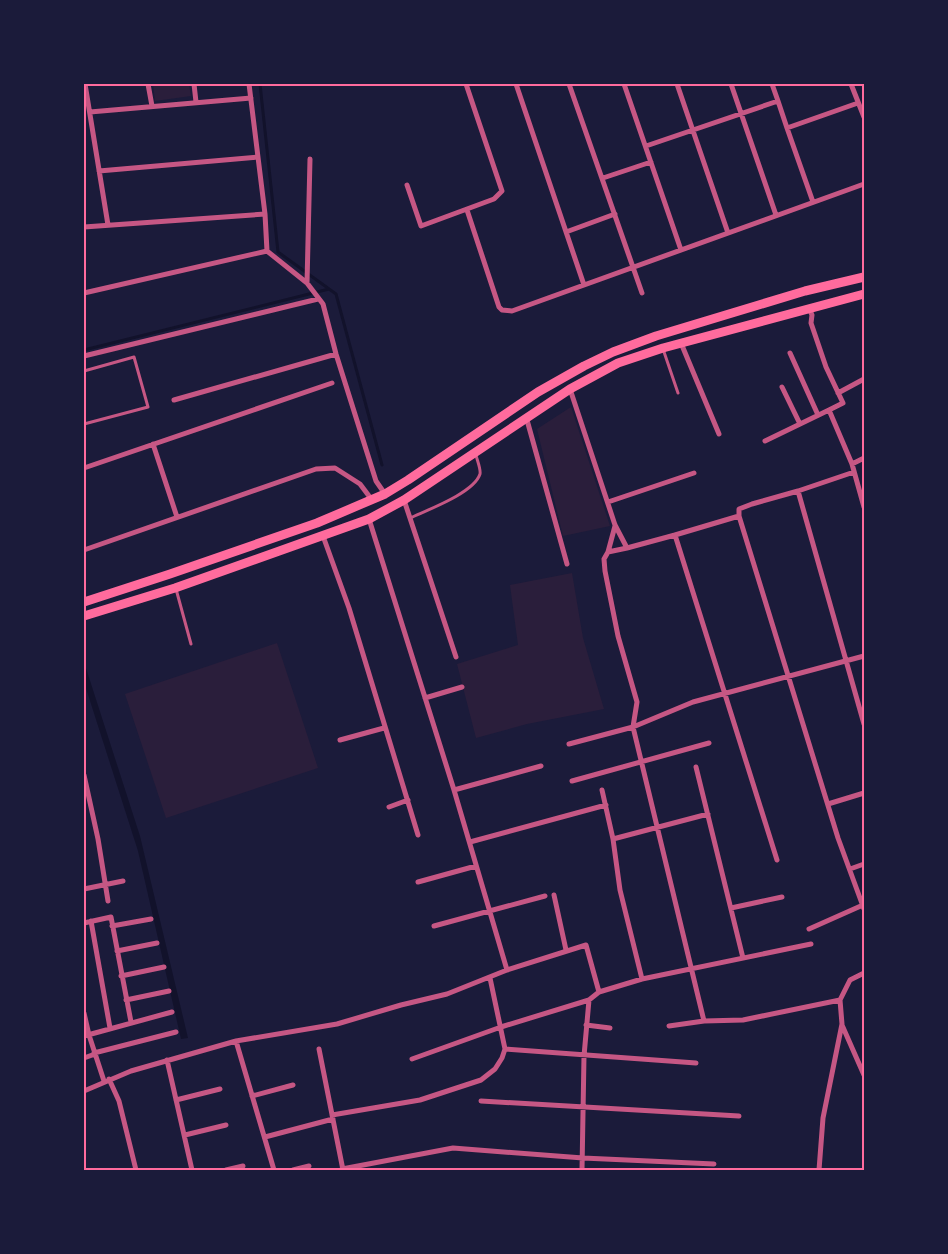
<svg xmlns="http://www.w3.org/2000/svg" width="948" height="1254" font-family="Lato,sans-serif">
<rect width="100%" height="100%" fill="#1b1b3a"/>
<path fill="#2a1e3b" d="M153,84h36l2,12 -36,5z
M571,407l39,119 -47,10 -26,-107z
M572,573l11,65 21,71 -77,15 -51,14 -19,-74 61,-19 -8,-60z
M277,643l41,125 -152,50 -41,-124z"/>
<path fill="#12122b" d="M84,662l56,174 48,202 -7,1 -43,-188 -54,-169z"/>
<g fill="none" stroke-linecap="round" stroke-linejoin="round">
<path stroke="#12122b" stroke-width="3" d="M260,84l18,168 58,42 46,171
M84,350l245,-61"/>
<path stroke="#c65784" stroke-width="3" d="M663,349l15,44
M84,371l50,-14 14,50 -64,17
M410,518c17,-8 64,-25 70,-44 1,-5 -3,-14 -4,-19
M176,589l15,55"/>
<path stroke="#c65784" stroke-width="5" d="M85,84l23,141
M148,84l4,22
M194,84l2,18
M249,84l16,130 2,37 40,32 16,21 13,50 40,127 9,13
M516,84l68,201
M569,84l73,209
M624,84l57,166
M677,84l51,149
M731,84l45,131
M772,84l6,17
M851,84l13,33
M90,112l161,-14
M787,128l26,74
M646,146l132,-45 9,27 71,-25
M99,171l159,-14
M603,178l48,-16
M407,185l14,41 73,-27 8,-8 -36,-107
M467,210l32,97 3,3 10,1 352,-127
M84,227l181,-13
M566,232l49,-18
M307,283l3,-124
M84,293l183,-42
M809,308l3,7 -1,8 15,44 17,36 -14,7 23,54 12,43
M681,343l38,91
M790,353l28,62
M84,356l234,-57
M782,387l18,37
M570,389l45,136 12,23 48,-13 64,-19v-7l13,-5 46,-13 56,-19
M838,393l26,-14
M174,400l162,-46
M527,420l40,144
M765,441l64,-31
M153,444l24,73
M852,464l12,-6
M84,468l248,-85
M798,491l66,233
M404,500l52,157
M608,502l86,-29
M739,516l99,322 26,71
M369,519l85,271 53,180
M675,535l102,325
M323,536l26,72 69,227
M627,548l-19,4 -4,7 1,12 13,65 19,66 -4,25 71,294
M84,550l232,-81 19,-1 25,16 12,16
M608,552l7,-26
M425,698l37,-11
M340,740l44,-12
M569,744l64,-17 60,-25 171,-46
M696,767l47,191
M84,775l14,64 10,62
M572,781l137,-38
M454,790l87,-24
M602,790l11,49 7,51 22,89
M828,804l36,-11
M389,807l19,-7
M613,839l95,-25
M470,842l136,-37
M850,869l14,-5
M418,882l58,-16
M84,889l39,-8
M554,895l12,55
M731,908l51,-11
M91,921l19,107
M84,923l27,-6 20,105
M112,926l39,-7
M434,926l111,-30
M809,929l54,-24
M117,951l40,-8
M121,976l43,-9
M126,1000l43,-9
M840,1000l10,-20 14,-7
M84,1013l5,22 15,46
M586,1025l24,3
M842,1025l22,50
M669,1026l35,-5 39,-1 97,-20
M84,1036l88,-24
M236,1041l38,129
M319,1049l24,121
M505,1049l191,14
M94,1053l82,-21
M84,1058l11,-4
M412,1059l89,-32 88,-27 10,-8 43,-13 169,-35
M167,1060l25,110
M109,1079l10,22 17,69
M84,1091l47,-20 105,-30 101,-17 64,-19 46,-11 60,-24 79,-25 13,47
M252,1096l41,-11
M176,1100l44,-11
M481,1101l258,15
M332,1115l88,-15 61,-20 14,-11 7,-11 3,-9 -15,-71
M185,1135l41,-10
M265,1137l68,-18
M342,1169l111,-21 130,10 131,6
M226,1170l17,-4
M293,1170l16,-4
M582,1170l2,-114 5,-56
M819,1170l4,-52 19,-94 -2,-24"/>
<path stroke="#ff6b9d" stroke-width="9" d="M84,602l86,-28 147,-51 68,-29 23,-14 130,-88 46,-26 29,-14 43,-16 149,-45 59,-14
M84,616l91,-28 194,-69 35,-19 166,-111 48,-26 45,-15 201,-54"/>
</g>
<rect width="948" height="1254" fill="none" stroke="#1b1b3a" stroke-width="170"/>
<rect x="85" y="85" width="778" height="1084" fill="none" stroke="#ff6b9d" stroke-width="2"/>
</svg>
